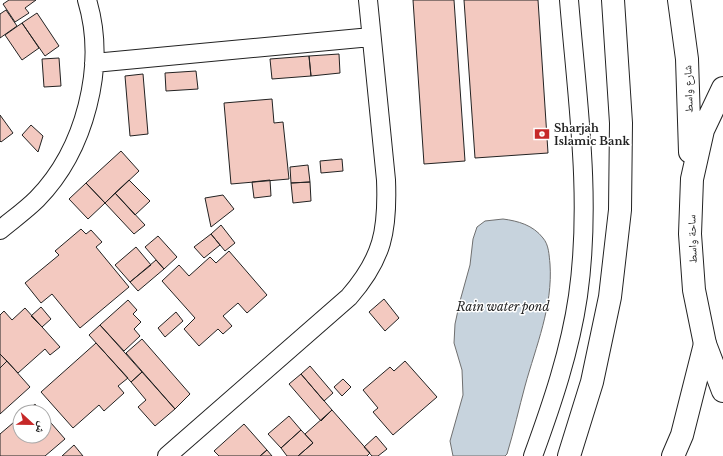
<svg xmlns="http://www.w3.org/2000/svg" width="723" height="456" font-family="'Libre Baskerville','Noto Naskh Arabic',serif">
<rect width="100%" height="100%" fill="#fff"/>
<path fill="#c7d3dd" stroke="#6f6f6f" d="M503,219c15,2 30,6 40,19 6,7 6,17 7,26 3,42 -14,82 -25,122 -6,22 -11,45 -18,68l-2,2h-52l-3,-15 13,-46 -1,-25 -8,-27 1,-19 5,-23 10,-36 3,-26 4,-12 8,-6z"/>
<path fill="#f3c9c0" stroke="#222" d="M9,0h27l-11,8 4,5 -14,9 -12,-18z
M413,0h41l11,161 -41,3z
M464,0h74l10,153 -73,5z
M6,10l11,16 -17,12v-24z
M37,13l22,33 -14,10 -23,-33z
M22,23l17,25 -17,12 -17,-25z
M339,54l1,19 -29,3 -2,-20z
M309,56l2,20 -39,3 -2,-20z
M59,58l2,28 -17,1 -2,-28z
M196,71l2,18 -32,2 -1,-18z
M143,74l5,60 -18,2 -5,-60z
M272,99l2,24 9,-1 6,57 -58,5 -7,-81z
M0,115l13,18 -12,9 -1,-1z
M31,125l12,11 -5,16 -16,-17z
M121,151l18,20 -34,32 -19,-20z
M342,159l1,12 -22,2 -1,-12z
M308,165l2,17 -19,1 -1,-16z
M129,180l21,21 -15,14 -20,-22z
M270,180l1,16 -17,2 -2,-16z
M310,182l1,19 -18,2 -2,-20z
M86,183l19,20 -17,16 -19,-20z
M115,193l30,32 -11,9 -29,-31z
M223,195l11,14 -23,18 -6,-29z
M221,225l14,18 -10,8 -14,-17z
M81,229l5,5 5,-4 11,12 -6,5 33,40 -49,41 -28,-34 -11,9 -16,-20 34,-28 -4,-4z
M211,234l9,11 -16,13 -10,-11z
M158,236l19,21 -13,12 -19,-22z
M136,247l15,18 -21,17 -15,-17z
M229,251l38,44 -20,18 -9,-10 -15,13 9,10 -9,8 -5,-5 -19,17 -15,-17 11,-11 -33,-37 17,-16 10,11 21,-19 6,6z
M156,260l8,9 -26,22 -8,-9z
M384,299l15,19 -14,13 -16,-19z
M128,300l9,10 -4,4 8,8 -7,7 6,7 -16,15 -24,-26z
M41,307l10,12 -9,8 -11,-11z
M25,308l35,39 -10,8 -5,-6 -27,24 -18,-19v-39l4,-4 8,9z
M176,312l7,9 -18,16 -7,-9z
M100,325l42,47 -11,10 -42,-47z
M142,339l48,55 -15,15 -49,-56z
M96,343l32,35 -10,8 6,7 -20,18 -5,-6 -26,23 -32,-36z
M0,354l7,7 -7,7z
M7,361l23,26 -30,27v-46z
M405,361l32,36 -44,38 -20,-23 5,-4 -15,-18 27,-23 4,4z
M310,366l23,27 -9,8 -23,-27z
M142,372l33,37 -20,17 -17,-19 8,-7 -15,-18z
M301,374l31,36 -11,11 -32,-37z
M343,379l8,8 -9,9 -8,-9z
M35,404l6,8h-15z
M332,410l38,43 -3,3h-69l15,-13 -8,-9z
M44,415l21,24 -20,17h-45v-22l20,-17v19h24z
M289,416l12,14 -20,18 -13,-14z
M244,424l23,26 -7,6h-41l-5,-5z
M301,430l12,13 -15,13h-11l-6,-8z
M376,436l11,13 -9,7h-6l-8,-9z
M74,445l9,11h-21z
M267,450l5,6h-12z"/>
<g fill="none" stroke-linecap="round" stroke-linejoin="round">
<g stroke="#222" stroke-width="20">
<path id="street" d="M94,63l277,-26
M0,230c12,-10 26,-20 37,-31 48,-49 70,-133 50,-199
M167,456l182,-159c34,-39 39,-67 37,-117l-18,-180
M533,456c19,-52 37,-105 45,-160 14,-98 -1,-198 -9,-296"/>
</g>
<g stroke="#222" stroke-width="24">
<path id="primary" d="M679,0l8,59 3,93
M723,88l-20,42 -11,49 -2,55 4,56 11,54 18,47"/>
</g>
<g stroke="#222" stroke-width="24">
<path id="highway" d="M569,456l23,-74 18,-85 10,-87 1,-87 -8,-123
M673,456l9,-21 23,-91"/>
</g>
<use href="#street" stroke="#fff" stroke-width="18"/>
<use href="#primary" stroke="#fff" stroke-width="22"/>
<use href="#highway" stroke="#fff" stroke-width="22"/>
</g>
<defs>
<g id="bank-bare" transform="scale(1.2)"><path d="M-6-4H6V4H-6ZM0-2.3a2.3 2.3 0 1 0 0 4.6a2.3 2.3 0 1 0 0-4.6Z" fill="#c62828" stroke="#fff" stroke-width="2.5" paint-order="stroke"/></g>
</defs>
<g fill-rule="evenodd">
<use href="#bank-bare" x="542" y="134"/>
</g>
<g text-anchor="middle" stroke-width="3" stroke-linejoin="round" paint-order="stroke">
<g font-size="11" fill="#222" stroke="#fff">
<text transform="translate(688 89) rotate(-92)" y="4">شارع واسط</text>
<text transform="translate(692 239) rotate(-92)" y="4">ساحة واسط</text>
</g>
<g font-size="11" font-weight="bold" fill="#222" stroke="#fff" text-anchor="start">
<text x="554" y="132">Sharjah<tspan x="554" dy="13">Islamic Bank</tspan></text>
</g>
<g font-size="12" font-style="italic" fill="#222" stroke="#fff">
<text x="503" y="311">Rain water pond</text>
</g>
</g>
<g transform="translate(32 424) rotate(112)"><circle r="19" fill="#ffffff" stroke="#a7a7a7"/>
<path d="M0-3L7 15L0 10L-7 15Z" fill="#c62828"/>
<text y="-6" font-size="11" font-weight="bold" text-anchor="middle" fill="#222222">ش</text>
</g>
</svg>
